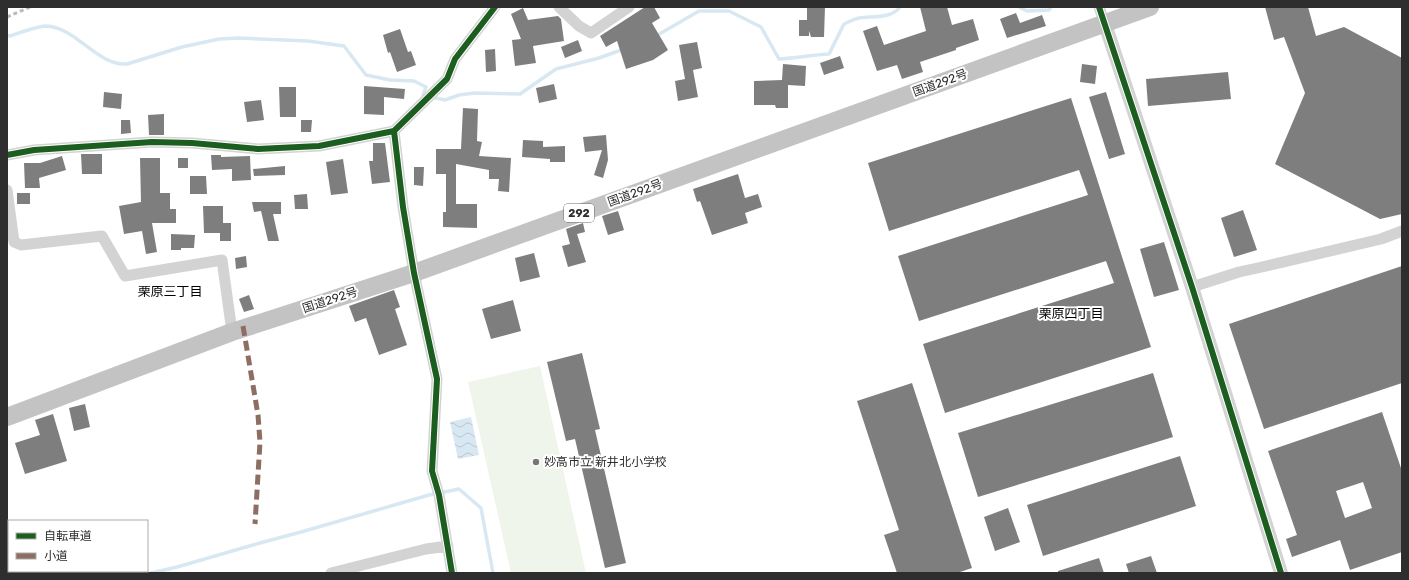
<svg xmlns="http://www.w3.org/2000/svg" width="1409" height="580" font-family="Rubik,'Noto Sans JP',sans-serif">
<defs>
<pattern id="water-waves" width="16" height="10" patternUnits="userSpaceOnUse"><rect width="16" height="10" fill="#d8e8f2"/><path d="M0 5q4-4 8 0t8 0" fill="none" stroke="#bac7d0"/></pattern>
</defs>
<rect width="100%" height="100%" fill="#fff"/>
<path fill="#f0f5eb" d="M540,366l46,207h-75l-43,-191z"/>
<path fill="url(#water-waves)" d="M471,417l8,38 -21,4 -8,-37z"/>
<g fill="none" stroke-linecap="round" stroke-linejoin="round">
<path stroke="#d8e8f2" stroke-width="3.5" d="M1019,7l8,4 22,-1 2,-3
M7,35l3,1c9,-3 28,-10 36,-10 30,1 51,40 81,38l55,-17 37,-8 20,-1 69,3 36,5 22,29 24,5 24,1 12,6 -3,8 3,1
M656,36l43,-25h30l32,16 18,32c17,-1 33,-4 50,-5l15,-30c5,-2 10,-5 15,-6 13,-2 32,1 41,-11
M432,97l13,3 14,-5 15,-2 46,1 36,-25 43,-11 25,-9
M151,573l26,-6 83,-24 41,-11 128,-37 30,-6 22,19 12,65"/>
</g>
<path fill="#7e7e7e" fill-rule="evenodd" d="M645,7h9l6,11 -8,5 16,27 -15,10 -27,9 -9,-28 -11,6 -6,-11z
M807,7h18l-1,30h-13l-2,-6v5h-10v-16h8z
M920,7h27l5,18 21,-6 6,21 -23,8v2l-36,12 3,10 -21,7 -5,-14 -20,6 -14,-40 14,-5 7,19 42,-14z
M1265,7h43l8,29 28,-9 58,31v156l-22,5 -105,-55 30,-71 -21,-56 -10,3z
M523,8l5,12 30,-4 3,3 3,22 -31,5 3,17 -21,3 -3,-26 9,-1 -10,-25z
M1016,13l4,10 22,-8 4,11 -39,12 -7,-19z
M400,29l8,23 3,-1 5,14 -19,7 -7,-20 -2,1 -5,-18z
M578,40l4,11 -17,7 -4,-11z
M697,42l5,26 -9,2 5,27 -20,4 -3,-20 10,-2 -6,-34z
M495,49l1,22 -10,1 -1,-22z
M840,56l4,12 -20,7 -4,-12z
M783,64l23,2 -1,20 -17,-1v23h-12l-1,-3h-21v-24l28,-1z
M1082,64l15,2 -2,18 -15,-2z
M1228,72l3,27 -83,7 -2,-27z
M554,84l3,15 -18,4 -3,-15z
M364,86l41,3 -1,10 -20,-2v18l-20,-1z
M279,87h17v30h-16z
M104,92l18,2 -1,15 -18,-2z
M1106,92l19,62 -16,5 -20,-62z
M1071,98l80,249 -206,66 -22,-69 191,-61 -8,-22 -187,60 -21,-65 190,-61 -9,-25 -190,61 -21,-68z
M261,100l3,20 -17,2 -3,-20z
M463,108l15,1 -1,32 5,1 -3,14 32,2 -2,34 -11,-1 1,-12h-10v-9l-33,-6v40h21v24l-34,-1v-15h3v-38h-10v-25h25z
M164,114v21h-15l-1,-20z
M121,120h9l1,13 -10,1z
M301,120h11l-1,12h-10z
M606,135l2,25 -5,18 -9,-3 8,-25 -17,2 -2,-15z
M523,140l20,1v6l22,-1v16h-15v-3l-28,-2z
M373,143h12l5,39 -18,2 -3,-23h4z
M81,154h21v20h-20z
M211,155h10v2l29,-1 1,24 -19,1v-12l-20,1z
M62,156l4,14 -27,8 1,10h-15l-1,-25h16z
M140,158h20v35h10v16h6v14h-24l5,29 -11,2 -4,-23 -18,3 -5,-28 22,-4z
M178,158h10v10h-10z
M343,159l5,34 -17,2 -5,-33z
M285,166v9l-31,1 -1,-7z
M414,167h10l-1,19 -9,-1z
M738,174l7,24 13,-4 4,13 -17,6 3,10 -36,12 -12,-34 -3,1 -4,-13z
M190,176h16l1,18h-17z
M17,193h13v11h-13z
M307,194l1,15h-13l-1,-14z
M252,202h29v12h-8l6,27h-11l-7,-30 -7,1z
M203,206h20v17h8v18h-11v-8h-16z
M1243,210l14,40 -23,7 -13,-39z
M618,211l6,19 -16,5 -6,-19z
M583,223l2,9 -8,2 9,28 -18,5 -6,-21 8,-2 -4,-15z
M171,234l24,1 -1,13h-13v2h-10z
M1164,242l15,48 -25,7 -14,-48z
M534,253l6,24 -20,5 -5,-24z
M246,256l1,11 -11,2 -1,-11z
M1402,266v117l-138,46 -35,-105z
M394,290l6,17 -5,2 12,36 -28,10 -13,-37 -11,4 -6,-16z
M249,295l5,14 -10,3 -5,-13z
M513,300l8,31 -30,8 -9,-30z
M582,353l18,76 -5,1 31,133 -21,5 -30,-129 -9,2 -19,-79z
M1153,373l20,64 -195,60 -20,-64z
M912,383l60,185 -15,5h-60l-13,-38 15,-5 -42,-129z
M85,404l5,23 -16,4 -5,-23z
M1382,412l20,59v81l-52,18 -10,-30 -48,17 -6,-18 11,-4 -29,-84zM1363,482l9,26 -27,10 -9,-27z
M53,414l14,47 -42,13 -10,-31 25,-8 -5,-15z
M1180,456l16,50 -153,50 -16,-51z
M1008,508l12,34 -25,9 -11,-34z
M1151,556l6,17h-28l-3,-9z
M1099,558l5,15h-46v-2z"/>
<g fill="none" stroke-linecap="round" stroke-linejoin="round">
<path stroke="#d3d3d3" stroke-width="11" d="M559,7l20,19 12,7 38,-26
M1099,7l6,17
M394,131l9,76 11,66 23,106 -5,92 7,24 13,78
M7,155l27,-5 118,-8 40,1 66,6 61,-3 75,-15 53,-52 8,-20 40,-52
M7,190l7,52 7,3 81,-9 23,40 97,-16 10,72
M1192,287l47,-15 23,-5 119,-28 21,-8
M331,573l95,-24 22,-3"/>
<path stroke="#d3d3d3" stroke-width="14" d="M1105,24l87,263 89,286"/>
<path stroke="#c3c3c3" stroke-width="18" d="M7,417l225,-85 182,-59 736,-266"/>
<path stroke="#bababa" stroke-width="3" stroke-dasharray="4 3" stroke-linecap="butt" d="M7,17l23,-10"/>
<path stroke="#8d6e63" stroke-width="5" stroke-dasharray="10 5" stroke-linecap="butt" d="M243,326l15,89 2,27 -5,82"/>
<g stroke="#fff" stroke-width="8">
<path id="cycleway" d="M1099,7l93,280 89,286
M394,131l9,76 11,66 23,106 -5,92 7,24 13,78
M7,155l27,-5 118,-8 40,1 66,6 61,-3 75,-15 53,-52 8,-20 40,-52"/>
</g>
<use href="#cycleway" stroke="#1b5e20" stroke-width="6"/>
</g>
<circle fill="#777" stroke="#fff" stroke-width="1.5" cx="536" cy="462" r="4"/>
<g text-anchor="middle" stroke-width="4" stroke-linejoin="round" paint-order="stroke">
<rect fill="#fff" stroke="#6d6d6d" stroke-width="1" x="564" y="204" width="30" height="18" rx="3"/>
<g font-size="11" font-weight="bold" fill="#2e2e2e">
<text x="579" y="217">292</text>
</g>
<g font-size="12" fill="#2e2e2e" stroke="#fff">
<text transform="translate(940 83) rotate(-20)" y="4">国道292号</text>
<text transform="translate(635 193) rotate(-20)" y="4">国道292号</text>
<text transform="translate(330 300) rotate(-18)" y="4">国道292号</text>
</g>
<g font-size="12" fill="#2e2e2e" stroke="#fff" text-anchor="start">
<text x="544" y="466">妙高市立 新井北小学校</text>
</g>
<g font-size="13" fill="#000" stroke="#fff">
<text x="170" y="296">栗原三丁目</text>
<text x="1071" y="318">栗原四丁目</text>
</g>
</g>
<rect width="1409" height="580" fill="none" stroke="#2e2e2e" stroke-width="16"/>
<rect x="8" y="520" width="140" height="52" fill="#ffffff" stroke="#ababab"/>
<rect x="16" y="533" width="20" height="6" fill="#1b5e20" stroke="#ababab"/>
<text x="44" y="540" font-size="12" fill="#2e2e2e">自転車道</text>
<rect x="16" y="553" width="20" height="6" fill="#8d6e63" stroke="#ababab"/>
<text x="44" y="560" font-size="12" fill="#2e2e2e">小道</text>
</svg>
